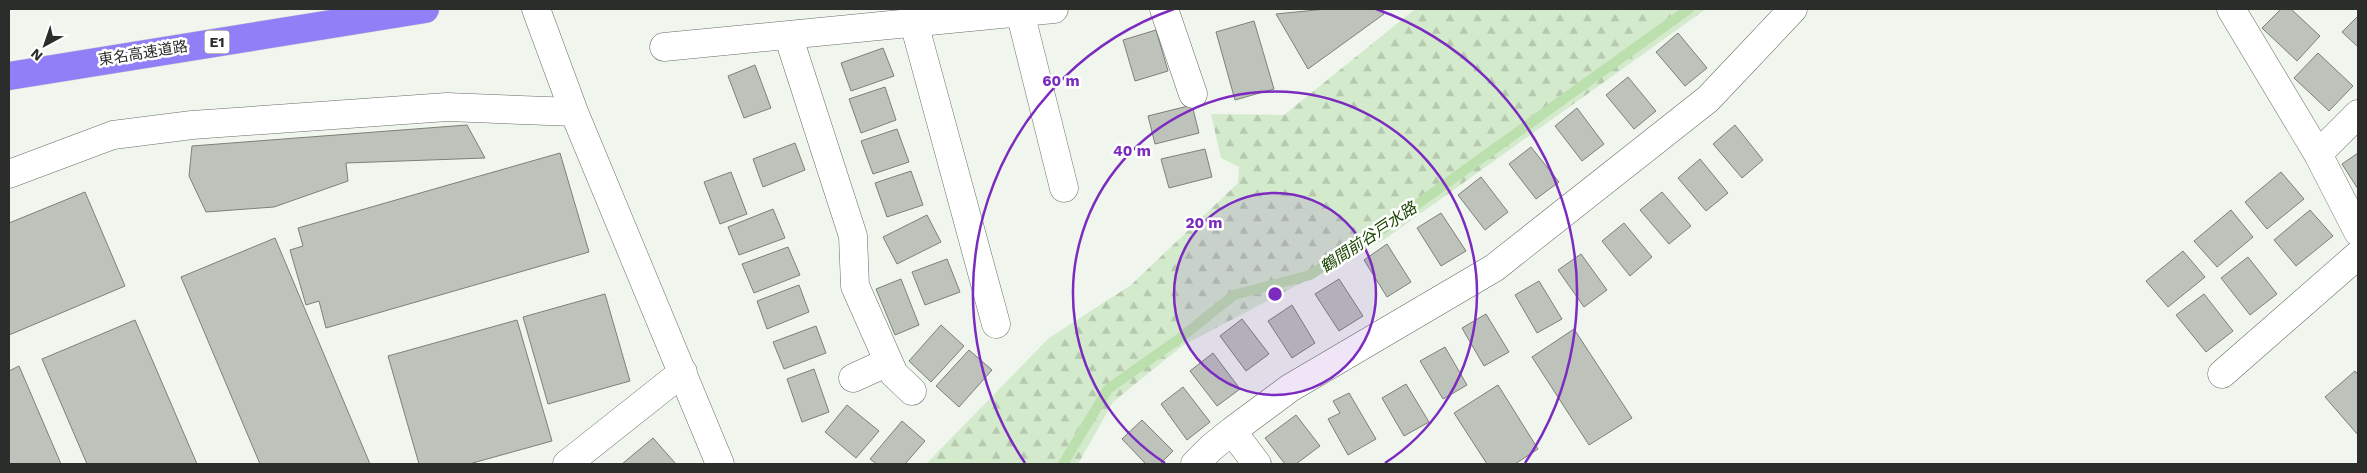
<svg xmlns="http://www.w3.org/2000/svg" width="2367" height="473" font-family="'Work Sans','Noto Sans JP',sans-serif">
<defs>
<pattern id="forest-firs" width="22" height="20" patternUnits="userSpaceOnUse" patternTransform="scale(1.25)"><rect width="22" height="20" fill="#d4eacc"/><path d="M5 1l3.5 6h-7zM16 11l3.5 6h-7z" fill="#b6c9af"/></pattern>
</defs>
<rect width="100%" height="100%" fill="#f0f6ee"/>
<path fill="url(#forest-firs)" d="M1415,9h291l-321,230 -203,107 -69,56 -35,62h-152l123,-126 82,-53 107,-102 1,-16 -18,-9 -10,-44 73,1z"/>
<g fill="none" stroke-linecap="round" stroke-linejoin="round">
<path stroke="#bbdfad" stroke-width="10" d="M1063,464l45,-75 72,-51 54,-43 76,-20 77,-49 302,-217"/>
</g>
<path fill="#bdc2bb" stroke="#7b8079" d="M1326,9h56l2,5 -76,55 -32,-55z
M2281,9h10l29,27 -23,25 -35,-33z
M2358,16v31l-16,-15z
M1254,21l20,68 -39,11 -19,-68z
M1156,30l12,41 -33,10 -12,-41z
M1678,33l29,35 -22,18 -29,-34z
M883,48l11,28 -43,15 -10,-28z
M2318,53l35,33 -24,25 -35,-33z
M755,65l16,43 -27,10 -16,-42z
M1628,77l28,34 -22,18 -28,-34z
M885,87l11,33 -35,13 -12,-34z
M1192,105l7,28 -44,11 -7,-28z
M1577,108l27,36 -22,17 -27,-35z
M467,125l18,33 -139,5 2,18 -74,26 -68,5 -17,-36 3,-30z
M1735,125l28,35 -21,18 -29,-34z
M897,129l12,33 -36,12 -12,-33z
M795,143l10,27 -42,17 -10,-28z
M1531,147l28,35 -23,17 -27,-35z
M1205,149l7,28 -43,11 -8,-29z
M560,153l29,99 -263,76 -7,-27 -13,4 -16,-55 13,-4 -5,-18z
M2358,153v36l-16,-25z
M1700,159l28,34 -22,18 -28,-33z
M911,171l12,34 -36,12 -12,-34z
M731,172l16,42 -27,10 -16,-42z
M2281,172l23,27 -37,30 -22,-27z
M1481,177l27,35 -23,18 -27,-35z
M85,192l40,94 -116,49v-112z
M1662,192l29,34 -22,18 -29,-34z
M773,209l12,29 -46,17 -11,-28z
M2231,210l22,27 -36,30 -23,-26z
M2310,210l23,26 -37,30 -22,-26z
M1441,213l25,38 -25,15 -24,-38z
M927,215l14,27 -44,22 -14,-27z
M1624,223l28,34 -22,19 -28,-35z
M275,238l95,226h-110l-79,-187z
M1387,244l24,38 -24,15 -23,-37z
M788,247l12,28 -46,18 -12,-29z
M2183,251l22,26 -37,30 -22,-26z
M1581,254l26,36 -23,17 -26,-37z
M2248,257l29,37 -27,21 -29,-37z
M947,259l13,33 -35,13 -13,-33z
M901,279l18,46 -24,10 -19,-46z
M1339,279l24,37 -24,15 -24,-37z
M1539,281l23,38 -25,14 -22,-38z
M799,285l10,27 -42,17 -10,-28z
M605,294l25,87 -82,23 -25,-87z
M2204,294l29,37 -27,21 -30,-37z
M1292,305l23,38 -23,15 -24,-37z
M1486,314l23,38 -25,14 -22,-38z
M1242,319l27,35 -23,17 -26,-35z
M135,320l62,144h-110l-45,-105z
M517,320l35,121 -83,23h-50l-31,-108z
M941,325l23,21 -33,36 -22,-21z
M816,326l10,27 -42,16 -11,-27z
M1574,329l58,89 -43,27 -57,-88z
M1445,347l22,38 -24,14 -23,-38z
M969,350l23,20 -33,37 -23,-21z
M1213,353l27,36 -23,17 -27,-35z
M19,366l42,98h-52v-93z
M814,369l15,43 -27,10 -15,-43z
M2355,371l3,4v60l-33,-38z
M1406,384l23,38 -25,14 -22,-38z
M1498,385l40,64 -23,15h-28l-33,-51z
M1183,387l27,35 -23,18 -26,-36z
M1349,393l27,46 -28,16 -20,-36 12,-6 -7,-12z
M847,405l32,26 -23,27 -31,-26z
M1296,415l24,31 -24,18h-11l-20,-26z
M1142,420l31,31 -13,13h-14l-24,-25z
M902,421l23,20 -20,23h-28l-7,-5z
M653,438l23,26h-54z"/>
<g fill="none" stroke-linecap="round" stroke-linejoin="round">
<g stroke="#676c66" stroke-width="29">
<path id="minor" d="M536,9l38,103 146,352
M1164,9l29,85
M2231,9l87,145 40,78
M1020,12l44,176
M914,23l82,301
M788,35l65,201 2,50 39,88 18,17
M664,47l390,-38
M2318,154l40,-40
M9,174l104,-39 79,-10 255,-18 127,5
M2222,374l136,-119
M853,378l35,-16
M567,464l116,-92
M1195,464l17,-17 20,-16
M1257,464l-25,-33 58,-43 204,-120 214,-169 85,-90"/>
</g>
<g stroke="#d0d1d0" stroke-width="29">
<path id="highway" d="M9,76l416,-67"/>
</g>
<use href="#minor" stroke="#fff" stroke-width="28"/>
<use href="#highway" stroke="#917ff8" stroke-width="28"/>
</g>
<circle cx="1275" cy="294" r="101" fill="#7b2cbf" fill-opacity=".12"/>
<g fill="none" stroke="#7b2cbf" stroke-width="2.5">
<circle cx="1275" cy="294" r="101"/>
<path d="M1165 463A202 202 0 1 1 1385 463"/>
<path d="M1025 463A302 302 0 0 1 1174 9M1376 9A302 302 0 0 1 1525 463"/>
</g>
<g text-anchor="middle" stroke-width="5" stroke-linejoin="round" paint-order="stroke">
<rect fill="#fff" stroke="#6b6c6b" stroke-width="1" x="204.5" y="30.5" width="25" height="23" rx="4"/>
<g font-size="14" font-weight="bold" fill="#2b2d2b">
<text x="217" y="47">E1</text>
</g>
<g font-size="15" fill="#2b2d2b" stroke="#fff">
<text transform="translate(143 53) rotate(-9)" y="5">東名高速道路</text>
</g>
<g font-size="16" font-style="italic" fill="#1a4500" stroke="#fff">
<text transform="translate(1368 237) rotate(-34)" y="6">鶴間前谷戸水路</text>
</g>
</g>
<circle cx="1275" cy="294" r="8" fill="#7b2cbf" stroke="#fff" stroke-width="2.5"/>
<g font-size="15" text-anchor="middle" font-weight="bold" fill="#7b2cbf" stroke="#fff" stroke-width="5" stroke-linejoin="round" paint-order="stroke">
<text x="1061" y="86">60 m</text>
<text x="1132" y="156">40 m</text>
<text x="1204" y="228">20 m</text>
</g>
<rect width="2367" height="473" fill="none" stroke="#2b2d2b" stroke-width="20"/>
<g transform="translate(45 45) rotate(220)" stroke="#ffffff" stroke-width="4" paint-order="stroke">
<path d="M0-4L9 19L0 12L-9 19Z" fill="#2b2d2b"/>
<text y="-8" font-size="14" font-weight="bold" text-anchor="middle" fill="#2b2d2b">N</text>
</g>
</svg>
